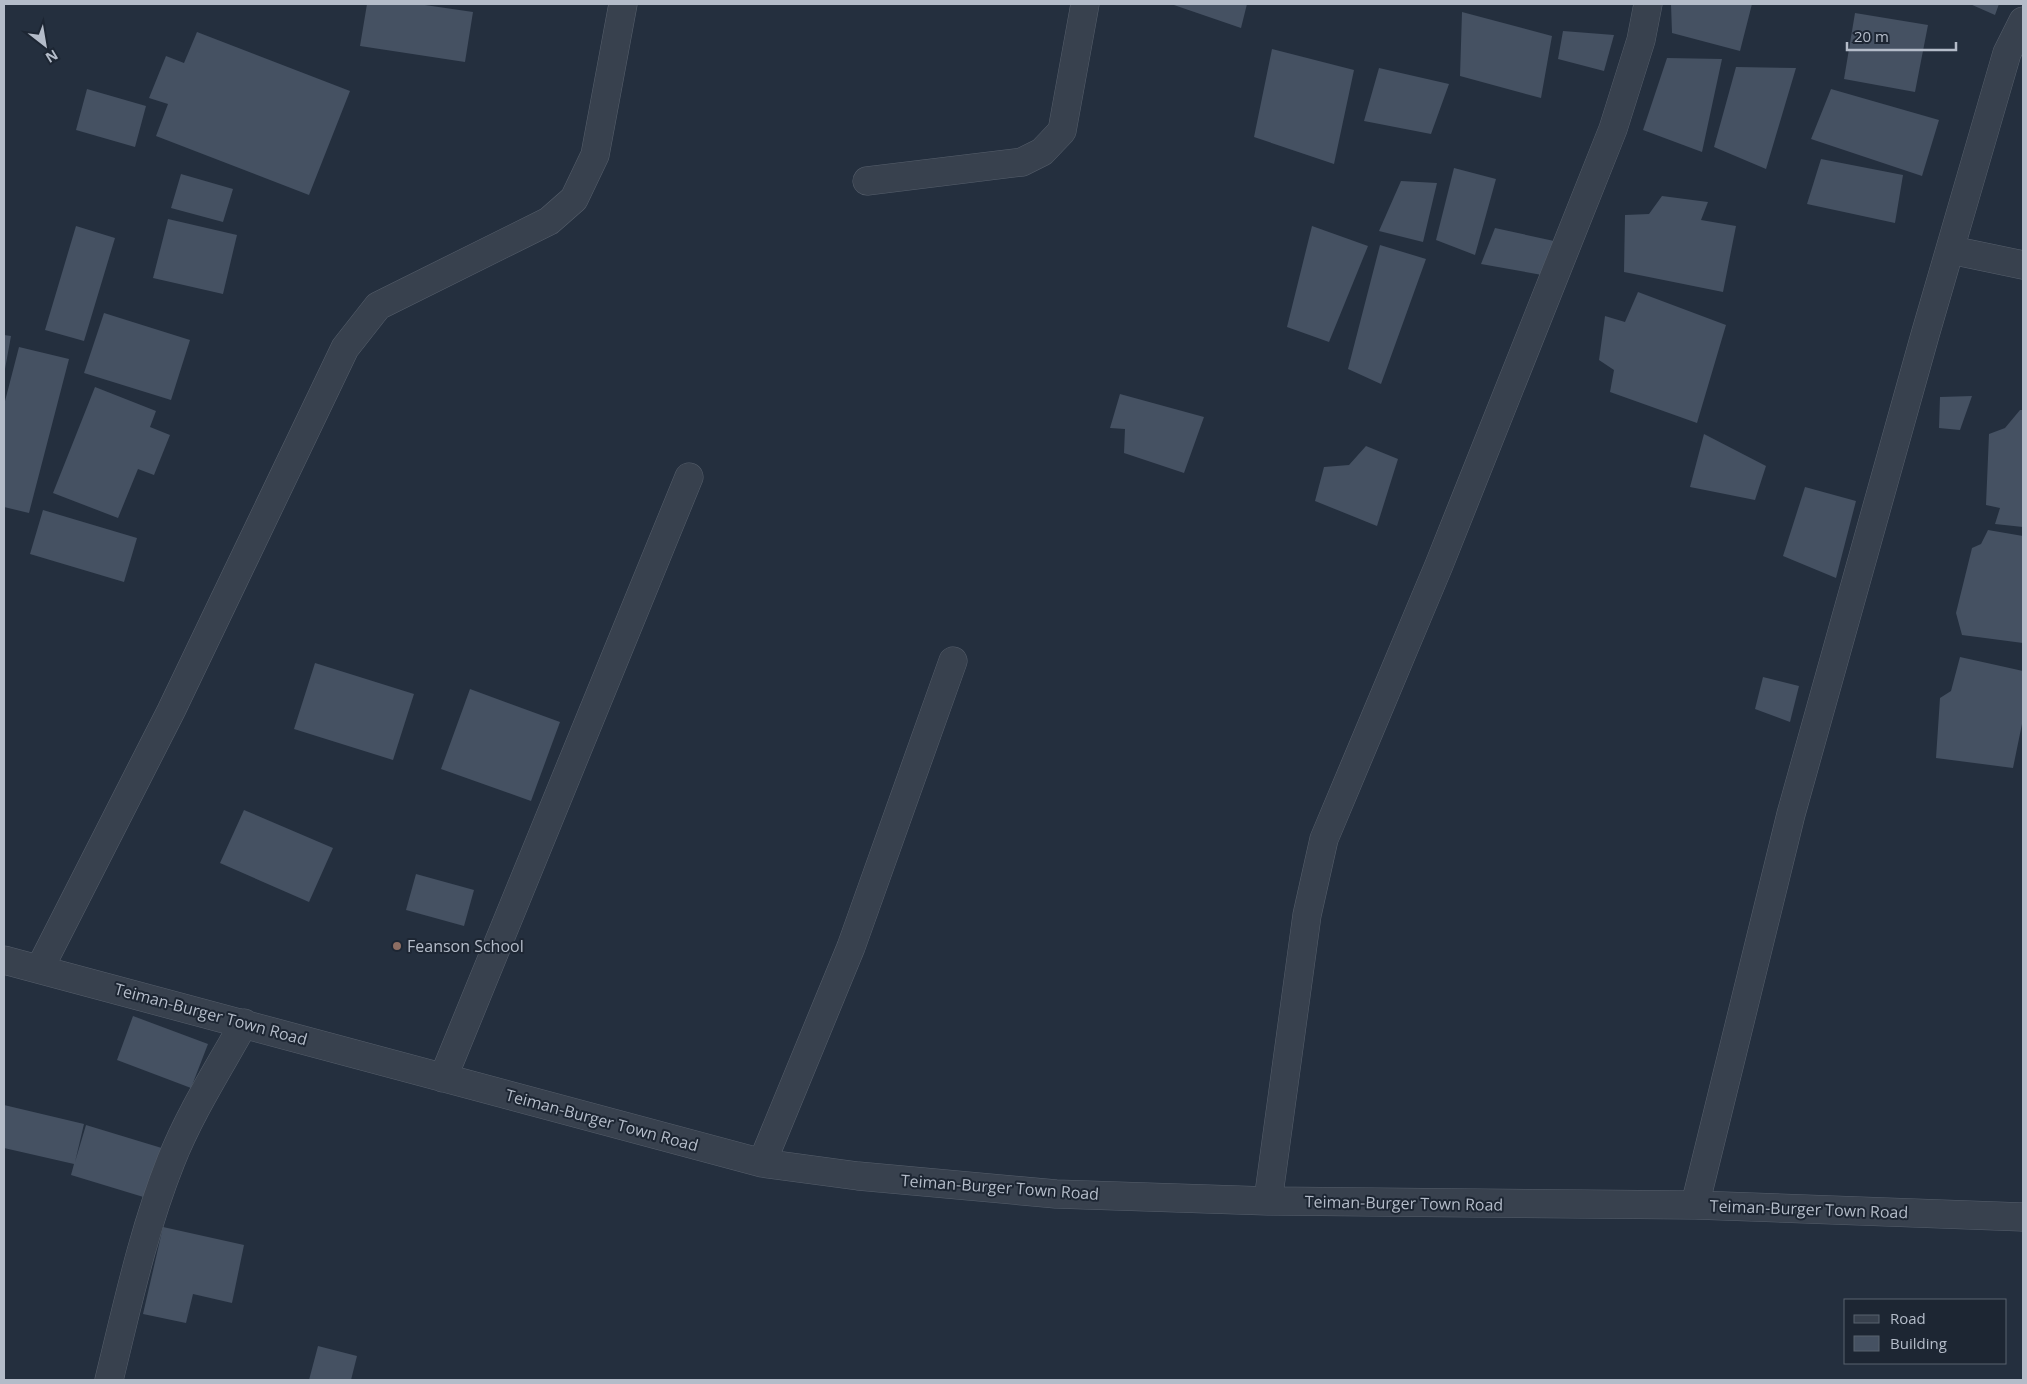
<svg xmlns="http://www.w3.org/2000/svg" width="2027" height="1384" font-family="'Open Sans',sans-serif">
<rect width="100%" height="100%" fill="#242f3e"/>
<path fill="#455162" d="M367,4h51l55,8 -8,50 -105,-16z
M1171,4h76l-6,24z
M1671,4h81l-12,47 -68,-18z
M1970,4h29l-4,11z
M1462,12l90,24 -11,62 -81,-22z
M1855,13l73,12 -13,67 -71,-13z
M1563,31l51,4 -10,36 -46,-12z
M197,32l153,59 -41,104 -153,-59 12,-32 -19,-6 17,-42 18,7z
M1272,49l82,21 -20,94 -80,-27z
M1667,58l55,1 -20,93 -59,-22z
M1736,67l60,1 -30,101 -52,-22z
M1379,68l70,16 -18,50 -67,-13z
M87,89l59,17 -11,41 -59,-17z
M1831,89l108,31 -17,56 -111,-37z
M1821,159l82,16 -8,48 -88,-19z
M1454,168l42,11 -21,76 -39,-15z
M181,174l52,15 -10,33 -52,-14z
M1401,181l36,2 -14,59 -44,-11z
M1662,196l46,6 -7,18 35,6 -13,66 -99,-20 1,-57 24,-1z
M168,219l69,16 -14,59 -70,-16z
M76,226l39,12 -31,103 -39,-11z
M1312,226l56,20 -39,96 -42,-15z
M1495,228l59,13 -12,34 -61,-11z
M1380,245l46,14 -45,125 -33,-15z
M1638,292l88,33 -29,98 -87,-31 4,-22 -15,-10 6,-44 20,6z
M104,313l86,27 -19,60 -87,-27z
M4,335l7,1 -6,33h-1z
M19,347l50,12 -40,154 -25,-6v-102z
M95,387l61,24 -6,16 20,8 -16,40 -16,-6 -20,49 -65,-25z
M1120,394l84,23 -20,56 -60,-20 1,-24 -15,-1z
M1972,396l-12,34 -21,-2 1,-31z
M2020,410h3v117l-28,-3 5,-16 -14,-3 3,-71 16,-6z
M1704,434l62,32 -11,34 -65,-13z
M1366,446l32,13 -21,67 -62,-25 9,-34 25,-2z
M1805,487l51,14 -20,77 -53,-22z
M43,510l94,28 -13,44 -94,-28z
M1988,530l35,6v107l-61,-8 -6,-22 16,-65 9,-4z
M1960,657l63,14v48l-10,49 -77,-10 4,-60 11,-7z
M315,663l99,31 -21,66 -99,-31z
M1763,677l36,9 -9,36 -35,-13z
M470,689l90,33 -29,79 -90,-32z
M244,810l89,38 -24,54 -89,-39z
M416,874l58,16 -10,36 -58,-16z
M133,1016l75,28 -17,44 -74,-28z
M4,1105l80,19 -9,38 11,-37 79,24 -15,50 -79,-24 3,-11 -70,-16z
M163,1227l81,18 -12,58 -39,-9 -7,29 -43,-9z
M318,1346l39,10 -6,24h-42z"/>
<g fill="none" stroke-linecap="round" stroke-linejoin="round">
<g stroke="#565f6c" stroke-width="29">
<path id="street" d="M867,181l155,-19 20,-10 20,-21 23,-127
M1951,250l72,15
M4,960l758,203 96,13 198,18 212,7 427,4 328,12
M40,968l131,-257 174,-363 33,-42 171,-85 25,-22 21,-44 28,-151
M443,1078l246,-601
M762,1163l89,-216 102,-286
M1268,1201l39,-286 17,-76 115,-274 174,-436 28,-89 7,-36
M1695,1205l96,-391 134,-479 82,-282 16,-32
M109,1380c18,-73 34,-149 62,-219 19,-48 48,-93 73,-138"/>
</g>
<use href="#street" stroke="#38414e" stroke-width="28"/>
</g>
<circle fill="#8d6e63" stroke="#1d2633" stroke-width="2" cx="397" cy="946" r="5"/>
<g text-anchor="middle" stroke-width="4" stroke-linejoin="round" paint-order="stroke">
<g font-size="16" fill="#b4bcc9" stroke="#1d2633" text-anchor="start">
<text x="407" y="952">Feanson School</text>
</g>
<g font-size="16" fill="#b4bcc9" stroke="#1d2633">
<text transform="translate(211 1014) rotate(15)" y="6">Teiman-Burger Town Road</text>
<text transform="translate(602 1120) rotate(15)" y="6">Teiman-Burger Town Road</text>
<text transform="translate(1000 1187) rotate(4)" y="6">Teiman-Burger Town Road</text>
<text transform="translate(1404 1203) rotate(1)" y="6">Teiman-Burger Town Road</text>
<text transform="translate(1809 1209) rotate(2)" y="6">Teiman-Burger Town Road</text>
</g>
</g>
<rect width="2027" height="1384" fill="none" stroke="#b4bcc9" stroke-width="10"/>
<rect x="1844" y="1299" width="162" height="65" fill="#1d2633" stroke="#59626f"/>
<rect x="1854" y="1315" width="25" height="8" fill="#38414e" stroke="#59626f"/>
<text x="1890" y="1324" font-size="15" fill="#b4bcc9">Road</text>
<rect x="1854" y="1336" width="25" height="15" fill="#455162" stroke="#59626f"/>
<text x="1890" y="1349" font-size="15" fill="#b4bcc9">Building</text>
<g transform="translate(45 45) rotate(149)" stroke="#1d2633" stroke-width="4" paint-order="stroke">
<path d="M0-4L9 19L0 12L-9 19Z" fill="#b4bcc9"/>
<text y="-8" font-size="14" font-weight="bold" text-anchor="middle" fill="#b4bcc9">N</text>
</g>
<path d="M1847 42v8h109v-8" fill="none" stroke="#b4bcc9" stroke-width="2.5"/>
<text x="1854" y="42" font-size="15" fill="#b4bcc9" stroke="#1d2633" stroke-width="4" paint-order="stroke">20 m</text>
</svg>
